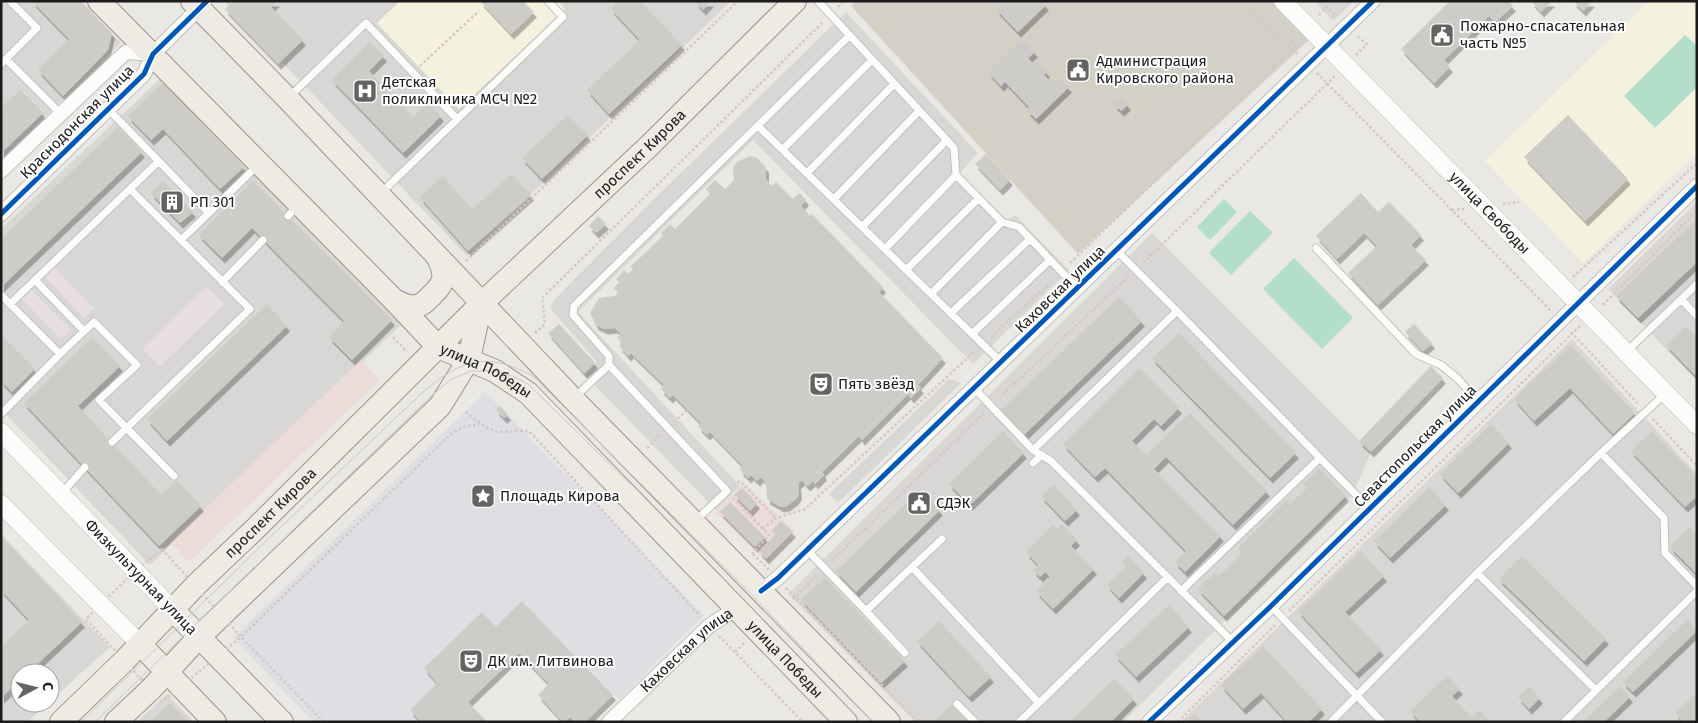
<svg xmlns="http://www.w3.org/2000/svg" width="1698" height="723" font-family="'Fira Sans',sans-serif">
<defs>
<filter id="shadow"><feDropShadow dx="3" dy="5.5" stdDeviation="0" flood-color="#0004"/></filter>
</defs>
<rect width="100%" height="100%" fill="#eae8e4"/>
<path fill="#d9d7d5" d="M1,1h80l40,42 -120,117z
M224,1h507l-264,255z
M1314,1h40l-21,20z
M165,74l237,250 -252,241 -149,-156v-180z
M1697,202v179l-89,-92z
M1152,233l219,219 -18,42 -230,228h-208l-127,-128z
M1572,339l125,135v248h-516z
M1,534l109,113 -60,54v-28h-30v30h28l-21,19h-26z
M167,694l26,28h-56z"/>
<path fill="#ebdcda" d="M361,360l19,20 -191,182 -19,-20z
M744,483l51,49 -29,30 -52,-50z"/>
<path fill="#e7dde3" d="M54,267l40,41 -10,10 -40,-42z
M206,286l18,18 -64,63 -18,-18z
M31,289l40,41 -10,9 -40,-41z"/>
<path fill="#f4f2df" d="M400,1h158l7,8 -106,100 -82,-86z
M1649,1h48v152l-114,110 -98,-102z"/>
<path fill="#d8d7d5" d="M846,12l132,141 -23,25 47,49 13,-12 54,55 -96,94 -220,-224 -175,172 162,174 -24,24 -131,-135 12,-13 -47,-54 6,-10 89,-90z
M949,379l12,4 -123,120 -9,-9z
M1025,459l26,26 -59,56 -25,-26z
M1479,626l52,54 -17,17 23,25h-41l-55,-59z"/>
<path fill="#d3d1c6" d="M856,1h415l38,39 -231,214 -227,-248z"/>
<path fill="#b3decb" d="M1685,35l12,11v41l-42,41 -31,-32z
M1224,199l13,13 -27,28 -13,-13z
M1250,211l23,22 -42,42 -22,-22z
M1294,258l59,60 -31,31 -59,-60z"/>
<path fill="#dfdee3" d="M485,392l219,223 -85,85 -97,-99 -26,25 -14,-14 -58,56 13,15 -27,27 11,12h-108l-80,-84z"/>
<path fill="#ceccc9" filter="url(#shadow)" d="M32,1h49l31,32 -4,17 -45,46 -25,-26 31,-31z
M234,1h43l-6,6 32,33 -25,24 -53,-55z
M480,1h43l11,11 -23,22z
M619,1h21l42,44 -73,69 -22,-24 53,-50 -29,-31z
M695,1h16l-8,9z
M1004,1h38l4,4 -28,27 -22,-23z
M1450,1h58l5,5 -18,16 -6,-6 -45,44 6,7 -16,16 -33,-34z
M1531,1h21l-11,11z
M1573,1h19l-9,10z
M1023,39l12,13 -7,6 5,6 3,-4 11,12 -3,3 8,8 6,-6 11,10 -33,32 -9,-9 2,-3 -24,-25 -4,4 -13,-14z
M370,42l14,14 -15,15 44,46 15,-15 13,14 -38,37 -71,-73z
M164,82l80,85 -24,22 -57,-60 -12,11 -23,-24z
M20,90l23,23 -42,40v-45z
M1122,97l6,8 -7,6 -7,-7z
M568,115l20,20 -46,44 -20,-21z
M1568,115l60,64 -43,42 -61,-64z
M118,127l24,25 -141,135v-48z
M986,154l24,26 -10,10 -25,-26z
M750,156l7,2 9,9v12l5,7 5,-4 17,17 7,-6 6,7 -5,6 9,10 2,-2 71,73 -4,5 64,66 -25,27 3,3 -10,10 -3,-4 -46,46 -3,-4 -37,36 2,3 -9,9 -2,-3 -6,5 -5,-6 -4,4 1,10 -3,5 -9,7 -6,1 -14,-8 -1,-16 -5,-6 -4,4 -6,-6 -3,3 -8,-8 3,-4 -33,-34 -3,3 -9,-9 3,-3 -28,-28 -3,3 -9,-9 3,-4 -33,-32 -3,3 -9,-10 3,-3 -5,-6 4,-3 -6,-6 -10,1 -9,-4 -6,-12 9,-15 16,-2 3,-3 -4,-5 5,-6 -3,-3 8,-9 4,4 5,-5 -3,-2 33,-31 -2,-3 9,-9 5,5 35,-35 -4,-5 9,-9 10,9 9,-9 -1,-12 4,-6z
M512,174l19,21 -63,56 -48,-54 23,-21 29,33z
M163,181l30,31 -13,11 -29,-30z
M253,181l139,139 -40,40 -23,-23 15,-16 -92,-93 -30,30 -23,-23z
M1361,193l17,19 11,-10 32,33 -10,10 15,15 -48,45 -30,-32 29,-27 -13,-13 -27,26 -21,-23z
M598,216l8,8 -10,9 -7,-7z
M1697,219v43l-59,56 -22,-22z
M1119,297l23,24 -118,114 -23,-25z
M267,304l20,22 -120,115 -20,-22z
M559,324l36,39 -11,10 -36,-40z
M1414,324l18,19 -9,8 -18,-19z
M1686,326l11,11v40l-31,-32z
M1179,333l117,120 -26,25 -118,-120z
M1,335l34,34 -23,23 -11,-11z
M92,337l28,29 -42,40 83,89 16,-15 24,26 -42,40 -135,-143z
M1571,345l64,68 -22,21 -43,-46 -36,33 -20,-22z
M1431,366l12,12 -72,74 -12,-11z
M1139,368l40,40 -18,18 -7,-7 -22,22 14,14 44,-42 77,78 -34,34 -67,-68 -12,12 67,67 -36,36 -10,-10 11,-11 -81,-83 -10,9 -32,-33z
M500,406l8,9 -4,3 -8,-8z
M1491,424l18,19 -51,50 -18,-19z
M1003,431l21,22 -54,52 -21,-21z
M1652,431l45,46v19l-12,11 -54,-56z
M1319,468l27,28 -122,120 -26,-27 16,-16 5,3 23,-23 -4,-5 49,-48 3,4 17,-16 -4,-4z
M1054,485l23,25 -12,11 -24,-25z
M1429,487l17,18 -56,53 -16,-17z
M742,488l15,15 -7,8 -16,-16z
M920,490l20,20 -84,82 -20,-21z
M730,502l35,35 -10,10 -35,-35z
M781,521l12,11 -27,27 -7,-8 16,-16 -4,-4z
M1062,524l15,16 -6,6 23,23 -41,40 -17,-18 14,-14 -5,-5 -5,5 -7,-7 5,-5 -12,-13 27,-27 4,4z
M1689,527l8,7v40l-27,-27z
M1,536l81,86 -54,51h-8v7l-19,18v-51l28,-27 -28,-30z
M1361,551l23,25 -39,36 36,38 -25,23 -58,-62z
M1128,556l16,17 -25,25 -12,-13 19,-18 -4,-5z
M1522,556l84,83 -22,22 -85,-82z
M825,578l80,83 -24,22 -80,-83z
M522,601l91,94 -28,27h-10l-4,-5 -8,5 -25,-27 11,-11 -30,-31 -51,49 19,20h-66l-11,-12 27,-27 -13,-15 58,-56 14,14z
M1169,605l20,22 -53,50 -21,-22z
M1688,619l9,12 -64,61 -10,-10z
M939,621l52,56 -22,20 -52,-56z
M1263,646l59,63 -13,13h-22l-26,-29 -18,16 -22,-24z
M1447,676l13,13 -8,7 20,22 8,-8 10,12h-70l-10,-11z
M1114,679l20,20 -23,23h-41z
M1529,686l11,12 -11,11 -11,-12z
M1620,686l10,11 -26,25h-21z
M1697,693v29h-14l-8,-9z
M170,703l18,19h-38z
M952,704l16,18h-34z
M1195,714l7,8h-16z"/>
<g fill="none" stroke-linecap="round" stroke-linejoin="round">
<g stroke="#c1c0be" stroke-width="9">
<path id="service" d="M818,1l136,147 2,27 46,47 17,5 59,62
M6,59l55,55
M1,64l36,-36 -27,-27
M289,97l77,-74 91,96
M108,109l101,104 49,-48
M758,126l243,236
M783,149l89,-89
M807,173l87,-89
M381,193l182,-176 -15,-16
M834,199l85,-88
M288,216l9,-10
M862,227l85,-87
M181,240l28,-27
M1316,248l100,106 25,11 17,14 20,22
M885,249l71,-74
M1117,251l60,60
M906,270l72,-71
M35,280l49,51
M222,282l41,-42
M931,294l71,-72
M1,295l59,59 -59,60
M1682,300l15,16
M10,304l148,-142
M951,313l79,-74
M972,334l78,-74
M1626,352l71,-68
M60,354l34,-32 43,43 -38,35 75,76
M975,389l58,61 18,11 182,181
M1666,393l-65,60 63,65 1,35 32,33
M575,397l34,-32
M112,442l138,-133 -120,-120
M1033,450l144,-139 143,147 -139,133
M1320,458l49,50
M1033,463l9,-8
M62,493l23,-26
M695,521l32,-30 -118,-126v-9l-36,-41 1,-9 275,-270
M942,539l-30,28 127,136 129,-126
M807,550l59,61 46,-44
M1477,573l119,117
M1271,606l111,116
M866,611l39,42
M957,704l18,18
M1019,722l20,-19
M1331,722l146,-149 124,-120
M1564,722l133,-131"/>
</g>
<g stroke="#c1c0be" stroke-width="16">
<g id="minor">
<path d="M1,171l125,-119 26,2"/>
<path d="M1,214l143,-140 9,-20 51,-51"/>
<path d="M761,591l17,-13 595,-577"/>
<path id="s1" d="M609,722l100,-96 28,-18"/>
<path d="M1149,722l122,-116 426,-420"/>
</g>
</g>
<g stroke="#c1c0be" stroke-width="19">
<g id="tertiary">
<path id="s2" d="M1283,1l414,424"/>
<path d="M1,432l172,178"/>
<path d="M1,504l139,140"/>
</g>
</g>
<g stroke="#9e9483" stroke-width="24">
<g id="primary">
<path id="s3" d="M99,1l295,299 44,47 57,24 33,22 318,329"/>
<path d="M192,1l95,97 286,301 316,323"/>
<path d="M394,300c7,3 14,8 22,6 7,-1 11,-6 16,-11 14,-13 14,-21 6,-37"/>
<path d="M173,610l109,112"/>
<path d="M140,644l75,78"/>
<path id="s4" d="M61,722l63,-61 72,-76 59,-56 226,-225 169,-159 145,-144"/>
<path d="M116,722l35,-33 48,-52 241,-231 29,-47 12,-55"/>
</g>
</g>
<path stroke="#d4c7c6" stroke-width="2.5" stroke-dasharray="2.5 2.5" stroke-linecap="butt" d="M1241,1l58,55
M838,7l6,-6
M1319,15l8,-8 9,9
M1288,46l9,-10
M1356,55l11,-11 -10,-8
M420,66l59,-55
M1317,73l235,239
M1503,204l16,-2
M1452,210l13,-1
M466,261l272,-260
M1070,263l222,-213
M1143,263l193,-188
M1573,277l124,-114
M1603,305l94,-94
M1571,332l68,73
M535,333l10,-9 -3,-26 282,-277
M393,337l14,15
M991,337l59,-54
M999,398l129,-121
M466,412c10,8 22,19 35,20 10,0 19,-3 29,0l170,184
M1653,419l44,47
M674,422l14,-13
M647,448l14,-14
M734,486l6,-5 36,37
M733,498l36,37 -17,19
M763,529l13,-11 29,-9 171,-159
M162,549l79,88 -79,65 -76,-83 49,-48z
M753,554l16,16
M832,561l152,-148
M786,588l133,134
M793,599l25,-24
M1289,611l291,-285
M719,636l84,86
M735,652l9,-9
M324,722l-83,-85 212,-205 13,-6 13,-1
M1178,722l97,-97"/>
<use href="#service" stroke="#fcfcfb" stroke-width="7"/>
<use href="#minor" stroke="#fcfcfb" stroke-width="14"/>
<use href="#tertiary" stroke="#fcfcfb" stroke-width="18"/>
<use href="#primary" stroke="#eeeae4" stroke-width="22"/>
<path stroke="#c9c9c8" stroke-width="1" d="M81,722l183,-179 159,-151c40,-33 62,-41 110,-16l220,220 120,126
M95,722l334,-324 21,-18 21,-9h24l20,6 13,7 103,101"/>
<g stroke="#fff" stroke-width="8">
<path id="cycleway" d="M1,214l143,-140 9,-20 54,-53
M761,591l17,-13 595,-577
M1149,722l122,-116 426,-420"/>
</g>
<use href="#cycleway" stroke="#0057b8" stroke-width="5"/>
</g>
<defs>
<g id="civic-square" transform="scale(1.25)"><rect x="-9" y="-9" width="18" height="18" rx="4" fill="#636361" stroke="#fff"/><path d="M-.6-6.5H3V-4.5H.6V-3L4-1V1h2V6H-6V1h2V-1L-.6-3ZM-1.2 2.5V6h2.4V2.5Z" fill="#fff"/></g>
<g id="hospital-square" transform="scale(1.25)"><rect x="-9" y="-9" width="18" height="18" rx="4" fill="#636361" stroke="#fff"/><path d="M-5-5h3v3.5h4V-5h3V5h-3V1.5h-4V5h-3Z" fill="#fff"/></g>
<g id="building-square" transform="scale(1.25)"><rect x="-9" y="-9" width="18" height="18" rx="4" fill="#636361" stroke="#fff"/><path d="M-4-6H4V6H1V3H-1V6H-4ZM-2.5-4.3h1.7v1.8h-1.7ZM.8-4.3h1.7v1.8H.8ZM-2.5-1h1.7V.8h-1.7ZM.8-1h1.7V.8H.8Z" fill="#fff"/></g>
<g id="theatre-square" transform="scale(1.25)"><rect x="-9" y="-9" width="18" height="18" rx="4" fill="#636361" stroke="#fff"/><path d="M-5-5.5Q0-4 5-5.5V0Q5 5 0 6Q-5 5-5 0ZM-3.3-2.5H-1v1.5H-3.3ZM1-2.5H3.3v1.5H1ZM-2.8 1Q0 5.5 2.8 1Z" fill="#fff"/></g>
<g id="sight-square" transform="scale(1.25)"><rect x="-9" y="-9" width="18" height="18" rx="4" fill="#636361" stroke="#fff"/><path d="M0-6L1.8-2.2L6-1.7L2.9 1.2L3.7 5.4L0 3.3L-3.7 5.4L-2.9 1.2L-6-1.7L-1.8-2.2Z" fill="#fff"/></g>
</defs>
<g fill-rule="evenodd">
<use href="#civic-square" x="1442" y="35"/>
<use href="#civic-square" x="1078" y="70"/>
<use href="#hospital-square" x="365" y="91"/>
<use href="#building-square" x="172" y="202"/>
<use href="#theatre-square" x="821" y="384"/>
<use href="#sight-square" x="483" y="496"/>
<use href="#civic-square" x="919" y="503"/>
<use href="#theatre-square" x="471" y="661"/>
</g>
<g text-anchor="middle" stroke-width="4" stroke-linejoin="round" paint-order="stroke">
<g font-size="15" fill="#1b1b1b" stroke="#fff" text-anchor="start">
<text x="1460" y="31">Пожарно-спасательная<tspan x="1460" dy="17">часть №5</tspan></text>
<text x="1096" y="66">Администрация<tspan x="1096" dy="17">Кировского района</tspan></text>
<text x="382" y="87">Детская<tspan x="382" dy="17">поликлиника МСЧ №2</tspan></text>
<text x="190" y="207">РП 301</text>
<text x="838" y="389">Пять звёзд</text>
<text x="500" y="501">Площадь Кирова</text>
<text x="936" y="508">СДЭК</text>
<text x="488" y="666">ДК им. Литвинова</text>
</g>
<g font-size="15" fill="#1b1b1b" stroke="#fff">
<text transform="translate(77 122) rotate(-45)" y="5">Краснодонская улица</text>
<text dy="5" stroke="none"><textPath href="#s4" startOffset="811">проспект Кирова</textPath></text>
<text dy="5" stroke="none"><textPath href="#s2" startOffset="296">улица Свободы</textPath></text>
<text transform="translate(1060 289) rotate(-44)" y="5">Каховская улица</text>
<text dy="5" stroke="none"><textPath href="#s3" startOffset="538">улица Победы</textPath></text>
<text transform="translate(1415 446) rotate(-45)" y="5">Севастопольская улица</text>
<text dy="5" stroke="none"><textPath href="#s4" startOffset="296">проспект Кирова</textPath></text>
<text transform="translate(141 577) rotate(46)" y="5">Физкультурная улица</text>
<text dy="5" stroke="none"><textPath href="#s1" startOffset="106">Каховская улица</textPath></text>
<text dy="5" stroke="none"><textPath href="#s3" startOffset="956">улица Победы</textPath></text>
</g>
</g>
<rect width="1698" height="723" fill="none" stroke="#1b1b1b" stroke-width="5"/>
<g transform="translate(35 688) rotate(83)"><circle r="24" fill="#ffffff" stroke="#a4a4a4"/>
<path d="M0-4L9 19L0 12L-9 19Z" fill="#636361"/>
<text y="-8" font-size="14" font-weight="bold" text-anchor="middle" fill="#1b1b1b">С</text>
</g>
</svg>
